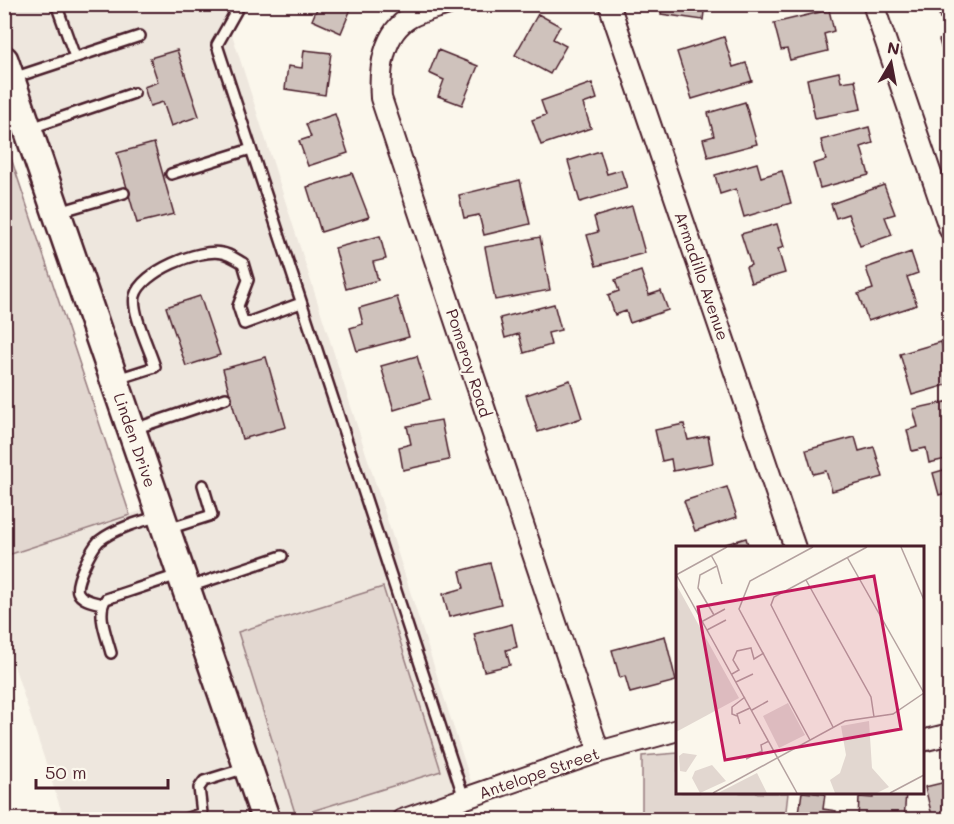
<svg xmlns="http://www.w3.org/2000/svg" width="954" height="824" font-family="Mali,sans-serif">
<rect width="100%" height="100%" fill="#fbf7ec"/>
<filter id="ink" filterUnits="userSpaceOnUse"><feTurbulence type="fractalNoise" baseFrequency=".0167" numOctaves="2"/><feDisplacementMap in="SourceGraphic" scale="12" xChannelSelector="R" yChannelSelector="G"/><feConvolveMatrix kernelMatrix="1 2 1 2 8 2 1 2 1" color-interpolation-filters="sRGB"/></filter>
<g filter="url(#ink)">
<path fill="#eee7de" d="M4,5h233l-8,20 250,782 -44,12h-159l-271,-787z
M149,508l107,311h-192l-59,-181 -1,-82z"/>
<path fill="#e2d7d0" stroke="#967b7e" stroke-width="1.5" d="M4,137l126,378 -125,41h-1z
M383,587l58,184 -145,45 -58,-184z
M678,753v39l110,1 -3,26h-143v-63z"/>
<path fill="#cfc2bc" stroke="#4a1f2b" stroke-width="1.5" d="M319,4h34l-12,29 -29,-13z
M663,4h42l-2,16 -42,-6z
M937,4h13v12l-10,2z
M829,10l5,21 -10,3 4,17 -38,9 -3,-11 -6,1 -7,-27z
M538,14l22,12 -7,13 13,7 -16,28 -35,-19z
M724,37l9,30 13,-4 6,18 -60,18 -15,-47z
M950,37v41l-11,-38z
M177,50l22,66 -28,10 -8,-24 -13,4 -6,-19 14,-5 -8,-24z
M304,50l27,3 -6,42 -40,-6 3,-23 14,2z
M438,50l40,16 -16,39 -24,-9 6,-16 -15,-7z
M839,72l2,10 14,-2 6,29 -46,9 -8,-39z
M592,83l5,16 -14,5 8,24 -50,17 -9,-25 14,-5 -5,-14z
M745,102l12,42 -49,13 -5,-18 11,-3 -6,-23z
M335,114l13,39 -40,13 -9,-25 12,-4 -5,-13z
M869,127l4,16 -12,4 8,28 -49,13 -7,-24 13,-4 -5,-20z
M154,143l20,71 -37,9 -20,-70z
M600,151l7,23 14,-4 6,18 -47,14 -12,-41z
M757,163l4,14 21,-6 9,32 -47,14 -8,-28 -16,5 -5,-19z
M352,173l17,44 -48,15 -14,-45z
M520,180l10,44 -46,11 -5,-20 -15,3 -5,-23z
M884,185l11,29 -10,3 7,18 -32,11 -12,-32 -12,4 -5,-14z
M632,206l13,47 -49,13 -9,-31 11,-3 -4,-15z
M777,224l7,23 -6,2 7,24 -34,10 -5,-16 5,-2 -10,-31z
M380,236l6,23 -13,3 5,18 -32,9 -11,-41z
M540,237l10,53 -55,10 -10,-53z
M911,252l7,21 -11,4 10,28 -49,16 -10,-27 15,-5 -7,-21z
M641,271l8,24 12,-4 7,19 -38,13 -4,-12 -11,4 -7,-20 11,-4 -4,-11z
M200,296l20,59 -34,11 -20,-59z
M397,297l12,40 -52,14 -7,-23 13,-4 -4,-16z
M554,304l7,26 -13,3 3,12 -27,8 -5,-19 -14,4 -5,-20z
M941,342l9,26v16l-38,11 -12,-41z
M417,356l13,43 -36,11 -13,-44z
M266,357l20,70 -44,12 -19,-70z
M570,380l12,38 -44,14 -12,-37z
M950,401v57l-21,5 -3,-15 -14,3 -5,-21 11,-3 -5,-18z
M441,420l8,40 -46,10 -4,-23 12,-3 -4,-18z
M684,424l4,16 20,-4 5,27 -40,8 -2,-12 -9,2 -7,-31z
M855,437l4,14 15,-4 9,30 -51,14 -6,-20 -13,3 -7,-24z
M950,468v24l-11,3 -6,-22z
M727,487l10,30 -42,14 -11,-30z
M746,538l3,10h-36z
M490,563l11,41 -52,13 -6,-23 21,-6 -4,-17z
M512,624l5,23 -11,3 4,15 -26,6 -10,-37z
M665,636l11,45 -46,12 -5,-17 -5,2 -8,-28z
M950,781v39h-17l-8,-33z
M802,792l23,2 -2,15 13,2 -1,9h-37z
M874,792h32l-2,28h-46l1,-23 14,1z"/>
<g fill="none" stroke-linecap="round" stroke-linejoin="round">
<g stroke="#4a1f2b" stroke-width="14">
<path id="lane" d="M56,4l19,53
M240,4l-23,41 247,753
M13,78l127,-42
M31,128l103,-35
M171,174l80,-25
M59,212l65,-19
M117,379l38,-12c-5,-17 -24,-55 -20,-71 6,-24 64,-48 87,-43 7,1 14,6 21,10l5,17 -10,26 6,18 57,-21
M134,429l92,-31
M168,529l44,-14 -9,-30
M189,587l93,-31
M102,604c-8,-2 -21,-4 -24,-12 -4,-9 14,-44 21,-51 17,-13 40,-19 61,-25
M111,653c-4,-16 -15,-40 -5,-54l72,-24
M182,820l20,-7 -3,-25 5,-7 42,-13"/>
</g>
<g stroke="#4a1f2b" stroke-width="24">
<path id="street" d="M448,4c-12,4 -26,7 -37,13 -28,15 -32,53 -30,81l218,654
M609,4l186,544
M873,4l77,226
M922,741l28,-7
M402,820l197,-68 79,-22"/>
</g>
<g stroke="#4a1f2b" stroke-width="32">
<path id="secondary" d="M4,60l262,760"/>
</g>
<use href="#lane" stroke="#fbf7ec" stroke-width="9"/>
<use href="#street" stroke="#fbf7ec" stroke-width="20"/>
<use href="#secondary" stroke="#fbf7ec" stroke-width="27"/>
</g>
</g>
<g text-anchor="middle" stroke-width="4.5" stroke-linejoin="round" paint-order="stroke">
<g font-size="16" fill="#4a1f2b" stroke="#fbf7ec">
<text transform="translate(702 276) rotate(71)" y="6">Armadillo Avenue</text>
<text transform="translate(469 363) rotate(72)" y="6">Pomeroy Road</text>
<text transform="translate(135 440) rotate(71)" y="6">Linden Drive</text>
<text transform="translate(539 773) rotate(-19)" y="6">Antelope Street</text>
</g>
</g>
<g transform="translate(676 546)">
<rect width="248" height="248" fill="#fbf7ec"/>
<path d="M0,38l63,114 -63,34zM112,157l17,32 -26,13 -16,-32zM193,175l3,47 17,19 -12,6h-42l-5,-13 10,-7 6,-18 -5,-29zM7,207l14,2 -11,17 -6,-1 -1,-15zM36,219l14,16 -26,12 -8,-15 3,-7zM81,227l10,20h-49z" fill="#e2d7d0"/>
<path fill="none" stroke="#b4a19f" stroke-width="1.5" d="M225,1l23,53M35,9l6,11 -17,9 -2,13 16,27M171,11l77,136M41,20l5,18M0,28l121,219M0,29l51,-28M130,34l65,117 3,20M27,75l22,-12M31,84l19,-10M56,128l7,-4 -6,-10 4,-9 14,-3 3,11 10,-6M60,136l17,-8M76,164l16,-9M61,170l-5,-2v-7l13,-10M64,178l-3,-10 13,-6M157,181l-62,-122 3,-8 93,-50M134,194l-71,-131 11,-28 63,-34M70,213l16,-8 -1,-6 8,-4M37,247l132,-72 48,-7 31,-21M214,247l34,-18"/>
<path fill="#c2185b" fill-opacity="0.15" stroke="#c2185b" stroke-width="3" d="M198,30l27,153 -176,31 -27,-153z"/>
<rect width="248" height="248" fill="none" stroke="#4a1f2b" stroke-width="3"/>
</g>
<rect width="954" height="824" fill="none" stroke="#fbf7ec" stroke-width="24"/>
<rect x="12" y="12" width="930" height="800" fill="none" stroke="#4a1f2b" stroke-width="2" filter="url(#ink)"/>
<g transform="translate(891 63) rotate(10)" stroke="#fbf7ec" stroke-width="4.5" paint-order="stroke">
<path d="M0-4.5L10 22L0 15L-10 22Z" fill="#4a1f2b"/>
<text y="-9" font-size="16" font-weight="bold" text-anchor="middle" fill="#4a1f2b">N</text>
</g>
<path d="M36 779v9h132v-9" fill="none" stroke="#4a1f2b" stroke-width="3"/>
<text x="45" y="779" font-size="18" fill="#4a1f2b" stroke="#fbf7ec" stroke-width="4.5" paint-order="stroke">50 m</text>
</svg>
